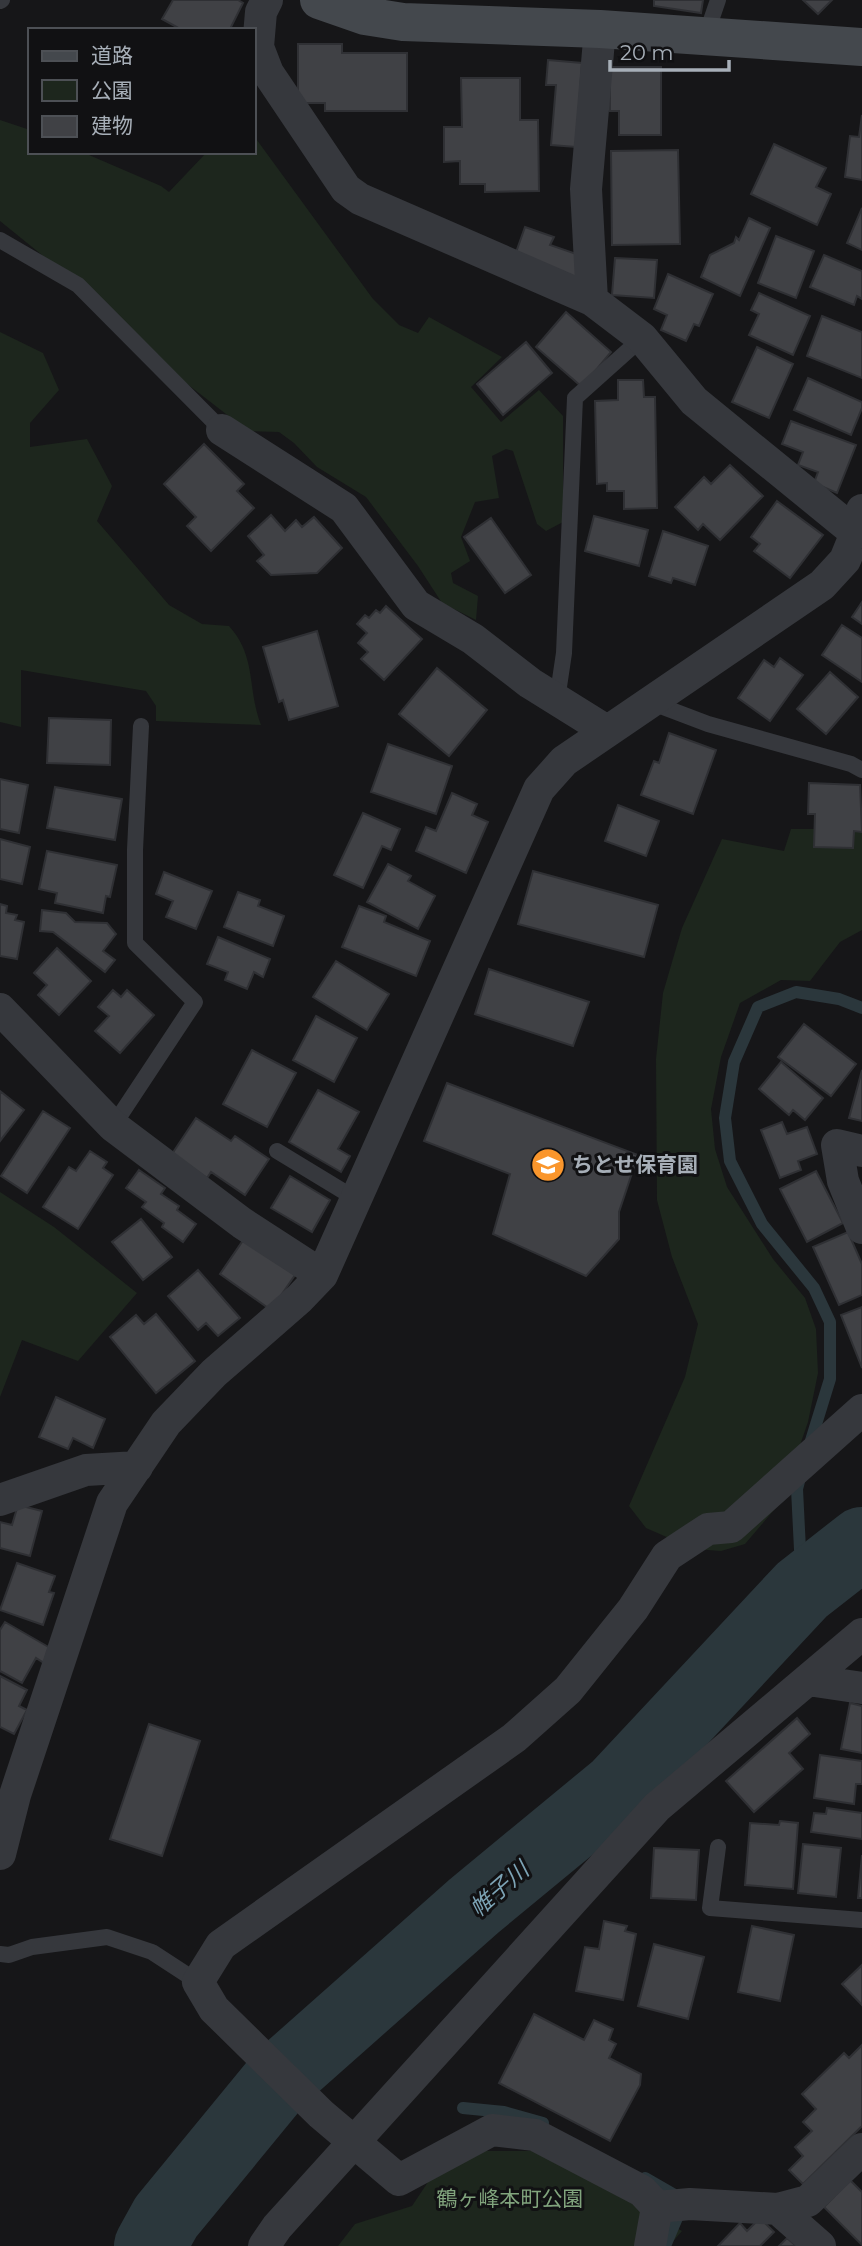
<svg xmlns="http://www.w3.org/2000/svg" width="862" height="2246" font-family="Montserrat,'Noto Sans JP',sans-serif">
<rect width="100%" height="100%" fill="#161618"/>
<path fill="#1d261d" d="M0,120l30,10v22h52l79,34 8,6 38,-40h47v-16l119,163 26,26 19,8 11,-16 73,40 -31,30 30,35 38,-32 24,26v106l-17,9 -9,-7 -24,-73 -7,-2 -14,7 7,42 -24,4 -14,35 9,24 -19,12 2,10 25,13 -2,24 -34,-17 -24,-37 -52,-69 -49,-30 -23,-24 -15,-11 -31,-1 -132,-102 -74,-74 -42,-34z
M0,332l43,21 16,37 -29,33v24l57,-8 25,47 -15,35 72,84 33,19 27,2c28,31 18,63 32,99l-105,-4v-15l-10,-15 -125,-21v57l-21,-5z
M791,829h71v101l-22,12 -30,39 -29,-1 -41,23 -19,54 -10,52 4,40 12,38 46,72 32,39 11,31 2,44 -10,49 -28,81 -35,41 -24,7 -27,-2 -48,-21 -17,-22 56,-129 13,-53 -26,-67 -15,-57 -1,-141 7,-66 19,-65 40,-89 62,12z
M0,1192l54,35 83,66 -59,68 -56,-21 -22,57z
M485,2151h53l144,80 -13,15h-331l17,-22 57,-18 18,-27z"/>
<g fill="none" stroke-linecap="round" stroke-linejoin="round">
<path stroke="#2b373c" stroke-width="12" d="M809,1447l21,-68v-57l-16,-34 -52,-64 -32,-63 -5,-43 9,-56 24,-55 38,-15 43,7 23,9
M801,1474l-4,15 5,101
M463,2108l41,4 39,11
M645,2178l33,19 2,14 -15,35"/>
<path stroke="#2b373c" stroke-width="72" d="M150,2246l16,-29 115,-140 193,-171 143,-118 185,-198 60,-47"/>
</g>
<path fill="#404145" stroke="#2f3034" stroke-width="2" d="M173,0h65l5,3 -12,24 5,3h-54l-20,-11z
M654,0h49l-2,13 -47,-7z
M803,0h29l-14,14z
M298,44h44v9h65v58h-82v-8h-27z
M548,60l34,3 -6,84 -25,-2 5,-60h-10z
M610,67h51v68h-42v-24h-9z
M461,78h59v42h18l1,71 -54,1v-8h-25v-23l-16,1v-35h18z
M862,115v65l-17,-3 5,-41 9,1z
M774,144l52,24 -10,19 15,7 -14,31 -66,-31z
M678,150l2,94 -68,1 -1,-94z
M862,208v42l-15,-7z
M749,218l21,10 -30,68 -39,-19 9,-22 24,-12 2,-6 3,3z
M525,227l29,10 -4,8 35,12 -9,23 -62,-22z
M776,236l38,15 -18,47 -38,-15z
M824,255l38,16v28l-5,-3 -3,9 -44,-18z
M615,258l42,2 -3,38 -42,-3z
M668,274l45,20 -14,32 -5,-2 -8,17 -25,-11 6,-15 -13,-6z
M759,293l51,23 -17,39 -44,-20 10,-21 -8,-4z
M566,312l45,40 -29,35 -46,-40z
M822,316l40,16v46l-55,-22z
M526,342l26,31 -49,42 -26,-31z
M757,347l36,17 -24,54 -37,-16z
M808,378l54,24v6l-11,27 -57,-25z
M618,380h25l1,17h11l2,111 -33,1v-18h-17v-8l-10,1 -2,-83 23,-1z
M791,421l65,24 -19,48 -23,-10 4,-11 -20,-7 5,-13 -21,-8z
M204,444l40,40 -7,7 17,17 -43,43 -24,-25 9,-9 -32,-33z
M730,465l33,31 -43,44 -17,-16 -5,6 -23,-23 29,-30 7,7z
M777,501l46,34 -33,43 -36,-27 6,-7 -9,-7z
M271,515l14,16 11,-11 6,7 12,-10 28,31 -25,25 -46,2 -14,-14 7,-6 -16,-19z
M594,516l54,14 -9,36 -54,-15z
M491,518l40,57 -26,18 -41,-56z
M663,531l45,15 -13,39 -22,-7 -2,5 -22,-7z
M862,602v22l-10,-7z
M386,606l36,33 -38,41 -23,-21 7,-7 -10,-9 9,-10 -10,-9 8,-9 4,3 7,-8 4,3z
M842,625l20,13v44l-40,-27z
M317,631l21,75 -49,14 -6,-20 -4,2 -16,-55z
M780,658l23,17 -33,46 -32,-23 26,-38 10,7z
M437,668l50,42 -38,46 -50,-42z
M830,672l28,25 -32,37 -29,-25z
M49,718l62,2 -1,45 -63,-2z
M669,733l47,17 -23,64 -52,-19 13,-34 5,2z
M388,744l64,22 -16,48 -65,-22z
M0,779l28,6 -9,48 -19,-4z
M809,783l51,2 2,47 -8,-1 -1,17 -39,-1 1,-33h-7z
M55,787l67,12 -7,41 -68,-12z
M452,793l25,11 -5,11 16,7 -22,51 -50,-22 10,-24 10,4z
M618,805l41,16 -13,35 -41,-15z
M363,813l37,16 -9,21 -9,-4 -19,42 -29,-13z
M0,839l30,8 -8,37 -22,-5z
M47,851l70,14 -7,32 -4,-1 -3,17 -48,-10 2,-10 -18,-4z
M388,864l23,12 -3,5 27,15 -17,33 -51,-27z
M533,871l125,34 -14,52 -126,-33z
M164,872l48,19 -16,38 -30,-12 7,-16 -17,-7z
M238,892l22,8 -2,6 26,10 -11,30 -49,-19z
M0,904l7,2 -1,7 11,2 -2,5 9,2 -7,37 -17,-3z
M359,906l27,10 -2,6 46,19 -14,35 -74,-29z
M42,910l24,3 9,9 32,1 9,11 -13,17 12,9 -10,12 -52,-40 -13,-1z
M218,937l52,22 -7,18 -9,-5 -7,17 -22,-9 3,-8 -21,-8z
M57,948l34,33 -32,34 -21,-20 9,-10 -13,-12z
M336,961l53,33 -22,36 -54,-33z
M489,969l100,33 -16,44 -98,-32z
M113,990l8,7 6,-7 27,25 -34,38 -25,-22 14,-15 -11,-9z
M316,1016l41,22 -23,44 -41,-22z
M804,1024l52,40 -25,32 -53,-39z
M252,1050l44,23 -29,54 -44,-23z
M781,1062l42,36 -18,22 -12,-10 -4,5 -30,-26z
M862,1070v51l-13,-3z
M447,1083l191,72 -19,57v27l-33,37 -93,-42 17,-60 -86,-33z
M318,1090l41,22 -21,37 12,7 -9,16 -52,-30z
M0,1091l24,19 -24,31z
M43,1111l27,17 -43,65 -26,-17z
M196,1118l35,23 4,-5 34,23 -24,36 -34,-23 -4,6 -35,-24z
M782,1122l5,12 20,-7 10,27 -19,7 3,9 -21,8 -19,-48z
M90,1151l17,11 -4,6 10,7 -35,54 -35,-22 26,-40 7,4z
M139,1170l26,18 -4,6 18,12 -2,4 19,14 -13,18 -21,-15 2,-4 -22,-16 4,-5 -20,-14z
M816,1171l27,52 -36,19 -27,-53z
M290,1176l40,24 -18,32 -41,-24z
M141,1219l31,38 -29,23 -31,-38z
M848,1232l14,32v31l-23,10 -26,-58z
M244,1239l51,36 -24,35 -51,-36z
M198,1270l42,48 -22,18 -12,-13 -8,7 -30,-34z
M862,1307v61l-21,-53z
M156,1314l39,47 -39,32 -46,-56 26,-22 8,9z
M56,1397l49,22 -12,29 -20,-10 -5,11 -29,-12z
M18,1505l24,6 -12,45 -30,-8v-26l12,3z
M17,1563l38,13 -6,16 5,1 -11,32 -43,-15z
M5,1622l47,27 -8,14 -8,-5 -14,25 -22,-12v-41z
M0,1676l27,14 -8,16 8,4 -13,24 -14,-7z
M850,1703l12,3v47l-21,-4z
M797,1718l13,16 -21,19 14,16 -49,43 -28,-31z
M149,1724l51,17 -38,115 -52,-17z
M820,1755l42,6v23h-6l-2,20 -40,-6z
M827,1808l35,5v26l-51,-7 3,-19 12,1z
M780,1821l18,2 -5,66 -48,-4 5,-62 29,2z
M803,1844l38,4 -5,49 -38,-4z
M654,1848l45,2 -3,50 -45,-2z
M862,1855v43h-4z
M604,1921l23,5 -2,5 11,3 -13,66 -47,-9 9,-44 14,2z
M752,1926l42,9 -14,66 -42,-9z
M654,1944l50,13 -16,62 -50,-13z
M862,1965v40l-20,-21z
M534,2014l50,26 10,-20 19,9 -4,11 7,4 -7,14 32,16 -1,11 -30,56 -111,-58z
M862,2045v81l-59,58 -14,-14 14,-14 -8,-9 17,-16 -9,-9 13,-13 -14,-15 42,-41 5,5z
M850,2180l12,12v53l-38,-38z
M760,2218l14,14 -14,14h-42l22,-23 7,8z
M787,2238l9,8h-17z"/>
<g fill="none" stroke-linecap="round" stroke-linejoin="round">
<path stroke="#36383d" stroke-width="16" d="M0,1l2,-1
M705,38l13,-38
M0,240l78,45 144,145
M557,700l7,-47 11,-255 67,-60
M650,702l58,22 143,40 11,6
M113,1126l82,-124 -60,-59v-93l6,-124
M277,1151l79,48
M718,1847l-8,61 152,12
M0,1954l9,1 23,-8 75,-10 45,15 46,30"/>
<path stroke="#36383d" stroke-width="32" d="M267,0l-6,12 -3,35 10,26 78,116 14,10 232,101 50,38 52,63 162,132
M592,300l-6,-111 14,-160
M222,430l122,78 72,97 57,34 57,44 77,48
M0,1009l113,117 129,97 80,52
M862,1151l-25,-6 6,36 19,47
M0,1500l86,-30 51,-3
M808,1680l54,8
M0,1854l15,-59 97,-292 54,-80 48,-50 85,-74 23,-24 217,-486 25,-28 258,-176 23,-25 11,-27 6,-23
M657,2207l33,-3 88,5 42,37
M778,2209l30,-8 54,-52
M264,2246l13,-19 380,-420 205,-173
M650,2246l7,-39 -15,-16 -107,-56 -43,-5 -93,50 -78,-66 -107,-105 -16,-27 23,-37 293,-207 54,-48 65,-81 34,-53 41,-27 23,-2 131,-117"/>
<path stroke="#44484d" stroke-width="38" d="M319,0l46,16 38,6 197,7 262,18"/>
</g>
<defs>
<g id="school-disc" transform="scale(1.75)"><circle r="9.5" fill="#fa962c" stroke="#111113"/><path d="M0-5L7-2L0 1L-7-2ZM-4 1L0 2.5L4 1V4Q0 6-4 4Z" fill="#fff"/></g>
</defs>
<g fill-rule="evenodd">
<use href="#school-disc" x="548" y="1165"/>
</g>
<g text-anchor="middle" stroke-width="6" stroke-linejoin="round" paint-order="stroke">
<g font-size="21" font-weight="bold" fill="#a7afb8" stroke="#111113" text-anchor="start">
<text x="572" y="1172">ちとせ保育園</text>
</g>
<g font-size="21" fill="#81a47d" stroke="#111113">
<text x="510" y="2206">鶴ヶ峰本町公園</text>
</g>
<g font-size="23" font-style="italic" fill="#7ca3b5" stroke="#111113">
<text transform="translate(499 1889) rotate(-41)" y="8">帷子川</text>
</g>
</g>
<rect x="28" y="28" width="228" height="126" fill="#111113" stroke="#4d5055" stroke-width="2"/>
<rect x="42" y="51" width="35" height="10" fill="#44484d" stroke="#4d5055" stroke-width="2"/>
<text x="91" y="63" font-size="21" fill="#a7afb8">道路</text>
<rect x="42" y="80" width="35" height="21" fill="#1d261d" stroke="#4d5055" stroke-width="2"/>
<text x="91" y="98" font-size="21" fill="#a7afb8">公園</text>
<rect x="42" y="116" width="35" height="21" fill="#404145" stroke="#4d5055" stroke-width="2"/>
<text x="91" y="133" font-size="21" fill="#a7afb8">建物</text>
<path d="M610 60v10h119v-10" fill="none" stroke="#a7afb8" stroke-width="3.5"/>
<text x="620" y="60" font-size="21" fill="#a7afb8" stroke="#111113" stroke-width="5" paint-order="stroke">20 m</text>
</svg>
